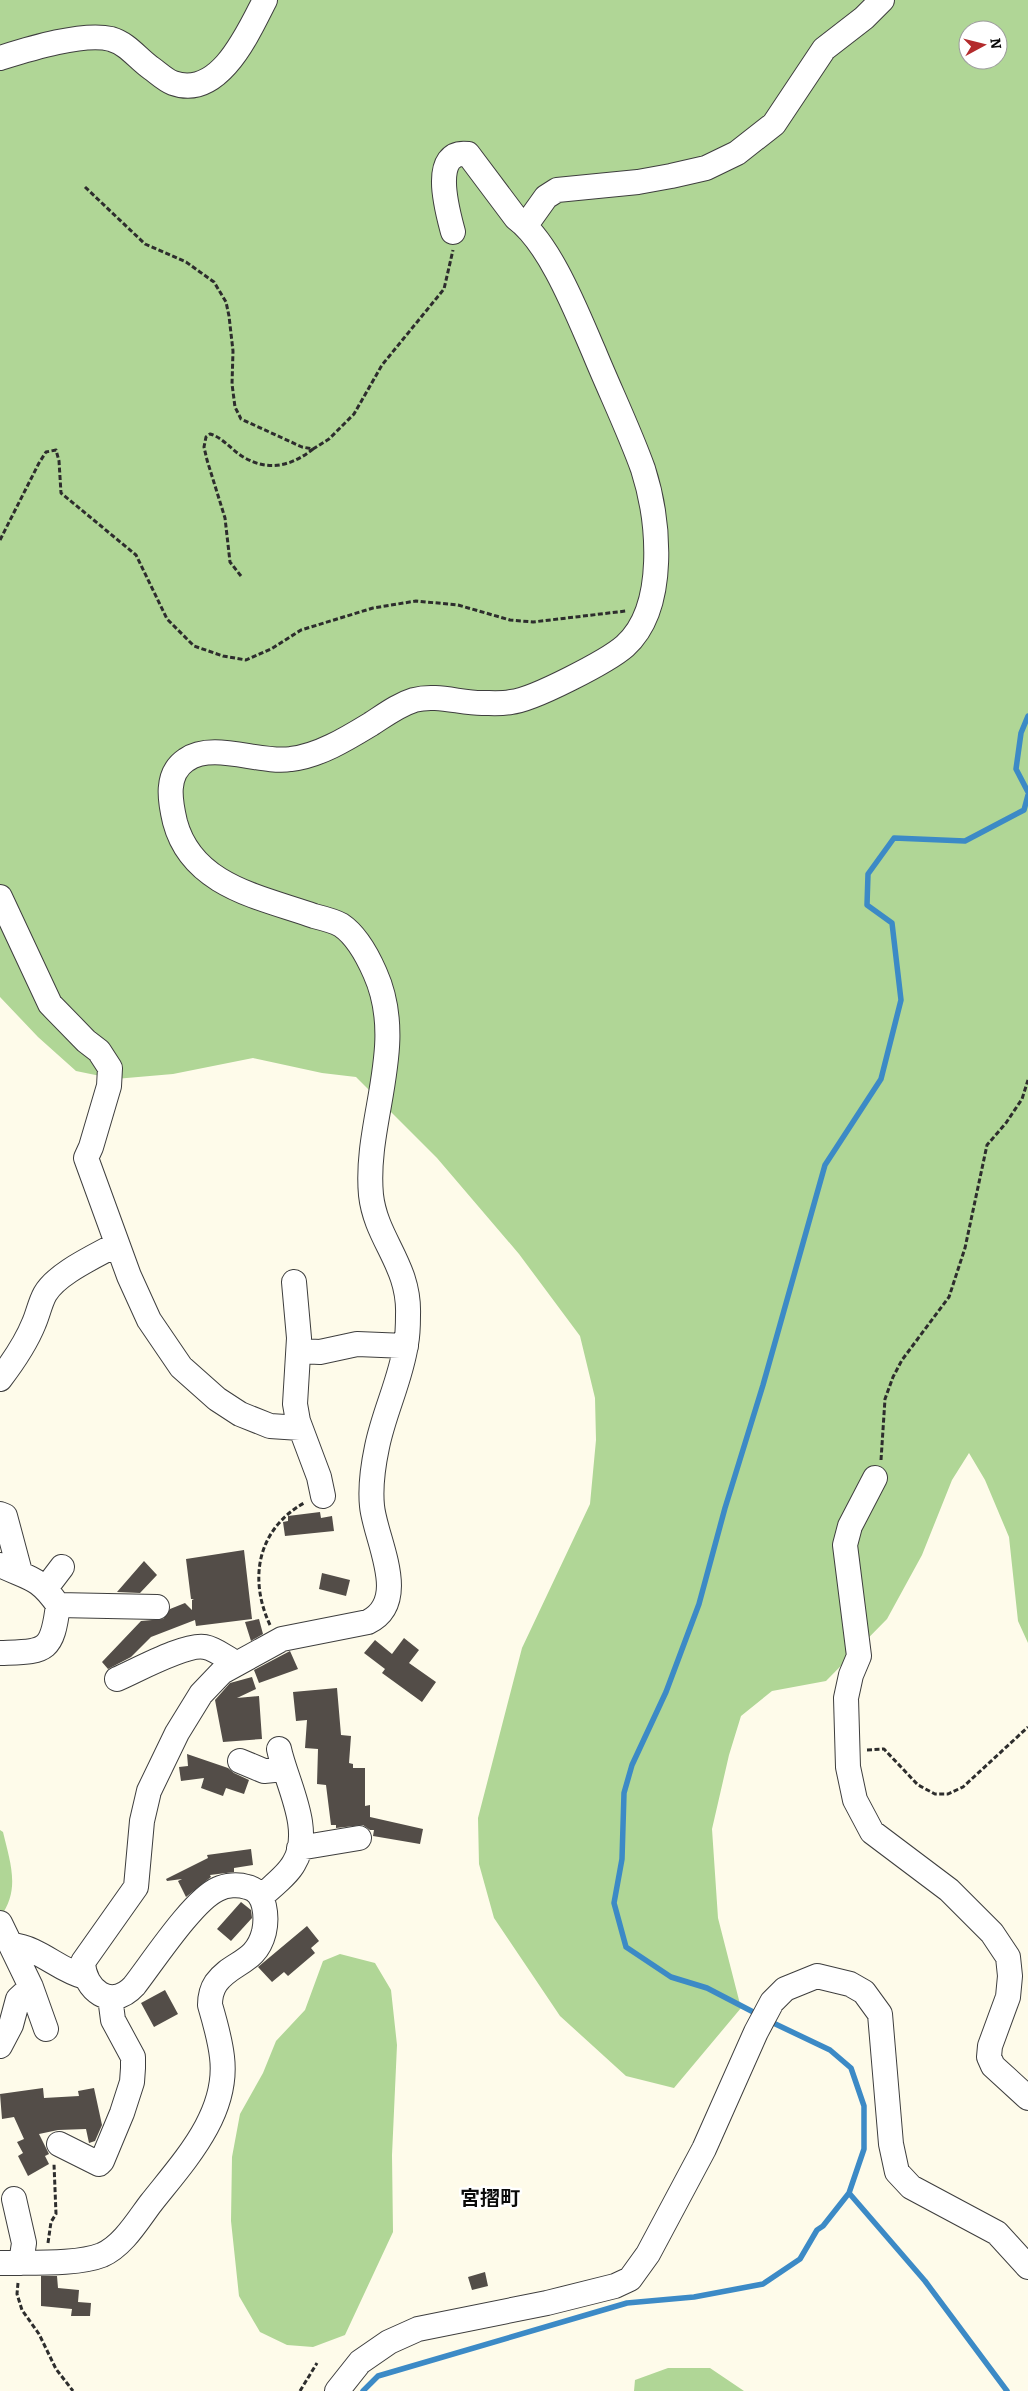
<svg xmlns="http://www.w3.org/2000/svg" width="1028" height="2391" font-family="Bitter,'Noto Sans JP',serif">
<rect width="100%" height="100%" fill="#fefbea"/>
<path fill="#b0d696" fill-rule="evenodd" d="M0,0h1028v1643l-10,-22 -9,-84 -24,-57 -16,-27 -17,27 -30,75 -35,64 -61,62 -54,10 -31,25 -12,39 -17,74 6,89 23,90 -67,80 -48,-12 -66,-60 -66,-98 -15,-54 -1,-46 44,-170 68,-144 6,-64 -1,-42 -15,-62 -61,-82 -82,-96 -81,-81 -34,-4 -69,-15 -80,16 -58,5 -39,-8 -38,-34 -38,-40zM968,30h30v30h-30z
M0,1830l3,2c7,30 18,58 -3,85z
M340,1954l35,9 16,27 6,55 -5,110 1,77 -48,103 -32,12 -26,-2 -27,-13 -21,-36 -8,-75 1,-64 8,-43 23,-41 13,-32 29,-31 18,-49z
M668,2368h42l34,23h-110l1,-11z"/>
<g fill="none" stroke-linecap="round" stroke-linejoin="round">
<path stroke="#3c8ac6" stroke-width="5.5" d="M1028,716l-7,17 -5,36 12,23
M759,2015l-52,-27 -36,-11 -45,-30 -12,-44 8,-44 2,-66 8,-28 34,-73 33,-88 26,-96 38,-123 62,-220 56,-86 20,-79 -9,-77 -25,-18 1,-31 26,-36 71,3 59,-31 4,-15
M849,2193l76,88 82,110
M363,2391l15,-15 249,-73 67,-6 69,-13 37,-25 17,-29 6,-4 26,-33 15,-44v-43l-13,-38 -21,-18 -63,-30"/>
</g>
<path fill="#534d48" d="M320,1512l1,6 11,-2 2,15 -49,5 -2,-14 5,-1v-5z
M244,1550l8,69 -56,7 -1,-6 -44,17 -20,20 -23,12 -6,-7 39,-41 22,-2 7,-10 15,-6 7,7v-10l2,-1h-3l-5,-40z
M144,1561l13,14 -17,18 -23,-1z
M322,1573l28,7 -4,16 -27,-7z
M259,1619l4,15 -12,7 -6,-19z
M404,1638l15,12 -10,13 27,19 -14,20 -40,-29 3,-4 -21,-16 11,-13 17,14z
M290,1651l8,18 -39,14 -5,-13z
M252,1677l4,12 -19,9 22,-2 3,43 -39,3 -8,-42 15,-17z
M337,1688l4,47 10,1 -2,27 4,1v4h12v38l5,-1v12l53,12 -3,15 -47,-8 1,-6h-4l-7,-5 -27,3v-3h-5l-5,-40 -9,-1 1,-35 -13,-1 2,-28 -11,1 -3,-29z
M187,1754l41,14 6,5 15,7 -5,14 -18,-6 -3,8 -22,-8 3,-10 -23,3 -2,-14 9,-1z
M251,1849l2,16 -19,3v4l-24,3 1,2 -25,20 -8,-16 4,-2 -15,2 -1,-2 42,-21 -1,-3z
M241,1902l10,8 1,8 -21,23 -14,-12z
M307,1926l12,15 -8,7 4,5 -27,23 -4,-4 -12,10 -14,-15z
M165,1990l13,24 -24,13 -13,-24z
M43,2088l1,10 35,-2 -1,-5 16,-3 8,37 -7,16 -6,2 -3,-14 -28,1 -19,4 10,20 -4,2 4,8 -21,12 -10,-20 5,-3 -6,-11 7,-3 -10,-22 -12,2 -2,-25z
M485,2272l3,14 -16,4 -4,-13z
M41,2276h16l1,12 21,2 -1,12 13,1 -1,13h-19l1,-7 -31,-3z"/>
<g fill="none" stroke-linecap="round" stroke-linejoin="round">
<g stroke="#3e3e3e" stroke-width="26">
<path id="minor" d="M0,58c29,-9 83,-26 111,-19 17,5 26,19 40,29 6,4 14,12 22,15 46,17 75,-50 92,-83
M526,225l20,-28 11,-7 81,-8 33,-6 35,-8 31,-15 37,-29 50,-75 40,-31 18,-18
M0,897l50,107 36,37 13,10 11,17 -1,18 -18,61 -5,11 43,118 20,44 32,47 36,32 23,15 30,12 30,2
M294,1282l5,56 -4,66 3,17 21,56 4,19
M299,1351l21,1 37,-8 49,2
M0,1379c13,-17 26,-36 34,-56 4,-9 6,-20 11,-29 12,-21 51,-38 72,-50
M875,1478l-25,48 -5,19 14,111 -8,19 -5,23 2,69 7,33 17,32 77,58 43,43 16,24 2,19 -2,21 -18,49 -1,11 4,9 35,32
M0,1514l5,2 15,56
M0,1565c29,14 38,11 58,40 -6,49 -13,46 -58,48
M46,1588l16,-21
M58,1605l99,2
M117,1679c19,-8 69,-36 88,-32 11,2 21,11 31,16
M240,1761l24,10 20,-2
M299,1848l60,-10
M261,1897c10,-10 26,-21 33,-34 20,-33 -8,-81 -15,-114
M0,1923l31,64 15,42
M12,1945c28,3 46,25 73,32
M0,2046l11,-21 7,-26 13,-12
M59,2144l40,20 3,-3 20,-48 10,-31 1,-14v-11l-20,-37 -3,-23
M14,2199l10,44 -3,20
M0,2263c28,-1 77,2 102,-8 21,-9 36,-35 49,-52 33,-42 78,-89 71,-146 -2,-18 -7,-35 -12,-52 0,-7 2,-16 6,-22 16,-22 40,-19 48,-51 2,-9 2,-17 0,-26 -2,-9 -7,-17 -17,-19 -9,-3 -21,-2 -29,2 -25,11 -66,74 -84,97 -23,25 -50,4 -51,-24l53,-75 6,-66 7,-30 28,-58 24,-39 21,-22 60,-33 86,-17c43,-21 7,-83 4,-116 -2,-20 1,-40 5,-59 7,-35 24,-68 29,-103 2,-10 2,-20 2,-29 2,-50 -32,-75 -37,-120 -7,-74 37,-149 4,-222 -7,-16 -19,-38 -34,-48 -7,-4 -19,-7 -27,-9 -54,-19 -122,-30 -139,-94 -5,-21 -10,-48 11,-62 27,-19 74,4 105,-1 28,-3 57,-21 80,-35 14,-9 27,-19 43,-24 22,-6 46,3 68,3 9,0 20,1 29,-1 22,-2 97,-41 114,-56 43,-39 34,-127 18,-177 -14,-39 -33,-78 -49,-117 -17,-39 -44,-109 -78,-134l-48,-64c-39,-5 -20,59 -15,78
M337,2391l23,-29 29,-20 29,-13 129,-26 68,-17 15,-7 18,-25 56,-105 52,-117 16,-30 13,-13 32,-13 33,8 14,8 16,22 11,130 6,28 14,15 86,46 31,34"/>
</g>
<path stroke="#2d2d2d" stroke-width="3" stroke-dasharray="5 2.5" stroke-linecap="butt" d="M85,187l60,57 41,18 28,20 12,20 3,14 4,35 -1,33 3,23 6,12 61,28 11,2 16,-10 25,-25 28,-49 62,-76 9,-39
M0,540l39,-77 7,-11 10,-2 3,11 2,32 75,62 31,64 27,27 29,10 23,4 25,-11 30,-19 72,-22 43,-7 42,4 52,15 23,2 93,-11
M241,576l-11,-14 -5,-44 -18,-58 -3,-13 2,-10 4,-3c14,4 22,17 35,24 25,14 48,7 68,-9
M881,1460l4,-61 8,-22 9,-17 47,-63 16,-49 22,-103 19,-22 16,-24 6,-19
M270,1625c-22,-47 -12,-96 34,-122
M867,1750l17,-1 34,36 17,9h13l15,-7 65,-60
M48,2243l3,-21 5,-8 -2,-50
M18,2283l-1,11 5,16 17,24 17,35 17,22
M300,2391l17,-28"/>
<use href="#minor" stroke="#fff" stroke-width="24"/>
</g>
<g text-anchor="middle" stroke-width="5" stroke-linejoin="round" paint-order="stroke">
<g font-size="20" font-weight="bold" fill="#0b0b0b" stroke="#fff">
<text x="490" y="2205">宮摺町</text>
</g>
</g>
<g transform="translate(983 45) rotate(83)"><circle r="24" fill="#ffffff" stroke="#9d9d9d"/>
<path d="M0-4L9 19L0 12L-9 19Z" fill="#b32b2c"/>
<text y="-8" font-size="14" font-weight="bold" text-anchor="middle" fill="#0b0b0b">N</text>
</g>
</svg>
